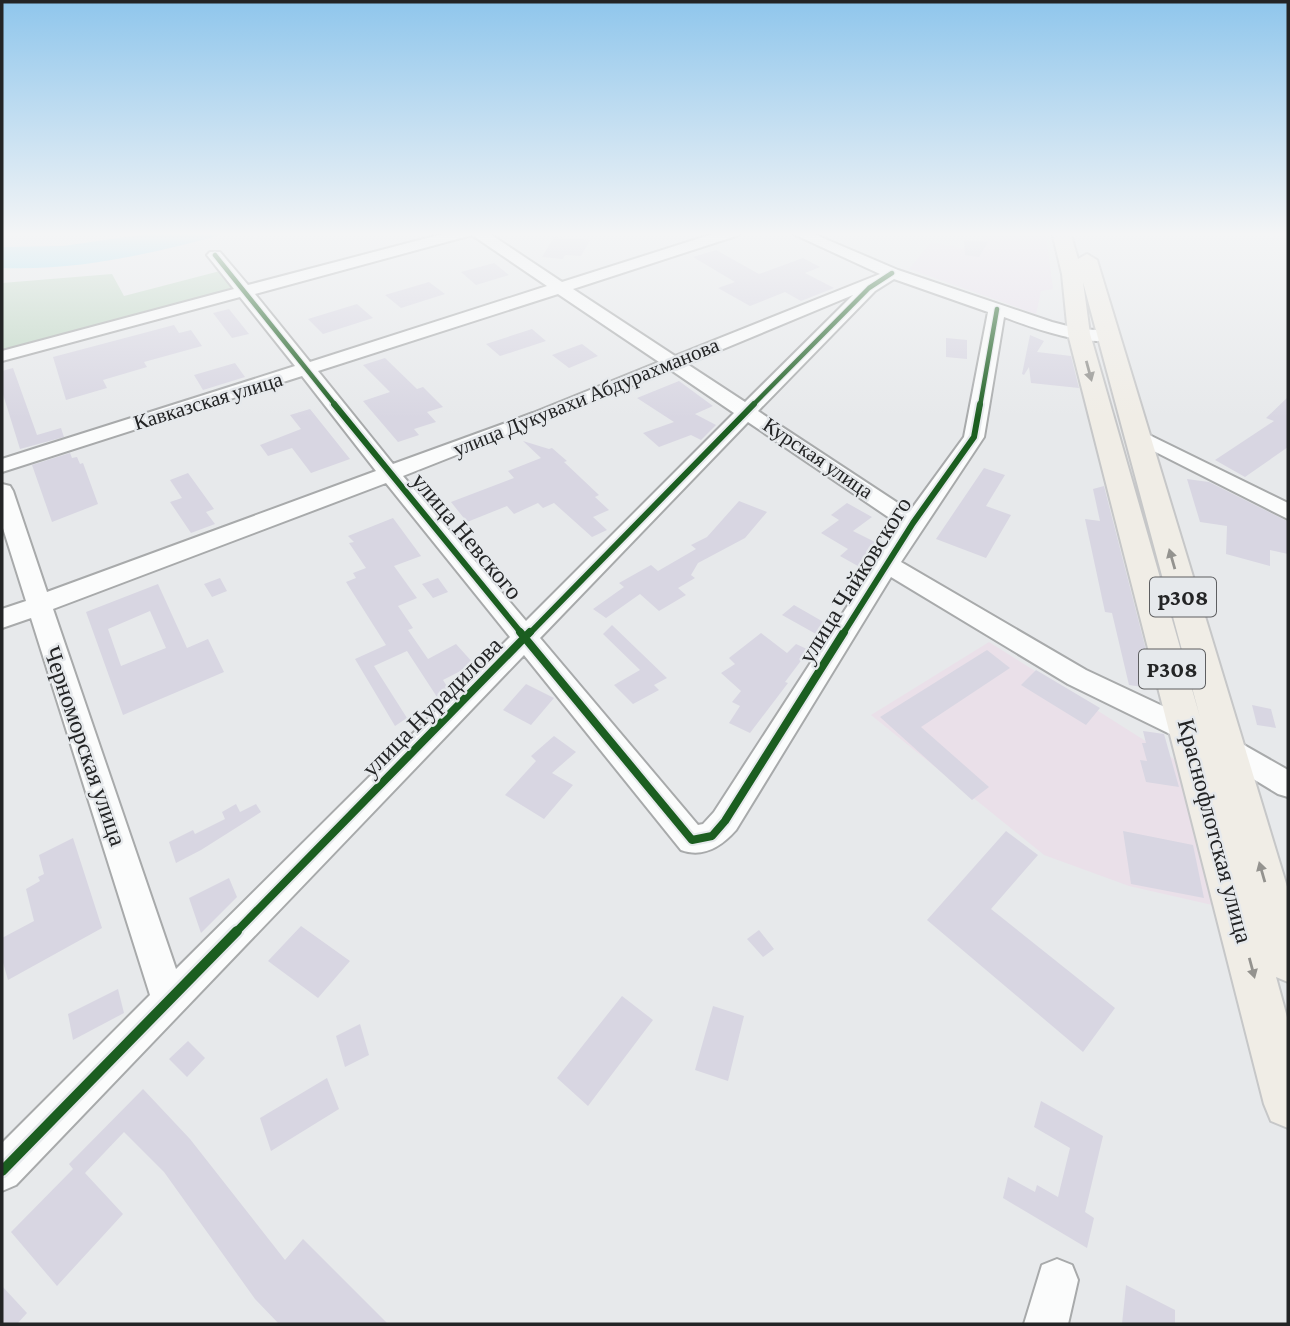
<svg xmlns="http://www.w3.org/2000/svg" width="1290" height="1326" font-family="'Crimson Pro',serif">
<rect width="100%" height="100%" fill="#e7e9eb"/>
<path fill="#e8e0ec" d="M984,232h53l9,3 7,54 -12,2 -5,23 -127,-45 22,-27 51,10z"/>
<path fill="#eae0e9" d="M989,642l185,117 47,148 -92,-21 -85,-31 -173,-140z"/>
<path fill="#c0d7c4" d="M220,271l14,18 -232,63v-69l110,-9 12,22z"/>
<path fill="#a9e2f3" d="M160,232h71c-75,21 -151,39 -229,36v-21l61,-1z"/>
<path fill="#d8d6e2" fill-rule="evenodd" d="M554,237l36,3 -9,16 -16,-1 -2,4 -21,-2z
M964,240l24,2 -9,15 -14,-2z
M716,250l43,24 44,-16 17,9 -15,6 29,15 -33,13 -16,-9 -35,14 -32,-18 17,-6 -42,-25z
M494,263l15,12 -33,10 -15,-13z
M429,282l16,12 -44,14 -16,-13z
M357,304l16,14 -50,16 -15,-15z
M229,309l20,25 -17,4 -19,-25z
M174,325l5,8 12,-3 11,16 -58,16 3,5 -44,13 4,8 -41,12 -13,-43z
M532,329l14,12 -46,15 -14,-12z
M1030,335l14,6 -7,11 34,4 8,32 -48,-5 -2,-16 -5,8 -2,-1z
M946,338l21,2v19l-21,-2z
M582,344l16,12 -29,12 -17,-13z
M385,358l32,31 6,-2 20,20 -16,5 9,10 -22,7 5,6 -21,7 -35,-41 27,-9 -27,-27z
M235,363l10,14 -42,13 -9,-15z
M13,368l24,67 24,-7 3,9 -44,12 -18,-58v-20z
M679,381l34,25 -18,8 21,11 -15,15 -10,-5 -32,12 -16,-14 31,-11 -37,-24z
M1288,397v50l-43,30 -30,-17 59,-39 -8,-3z
M310,409l40,50 -39,14 -19,-25 -24,8 -8,-11 41,-16 -11,-14z
M523,441l26,8 3,-1 15,13 -3,1 35,33 -4,2 14,13 -16,7 14,13 -15,7 -38,-34 -11,5 -5,-5 -24,11 -7,-8 -40,16 -16,-20 63,-24 -6,-7 33,-13z
M70,453l2,5 5,-1 3,7 3,-1 15,41 -46,18 -20,-57z
M984,468l21,7 -19,31 25,9 -25,43 -50,-19z
M188,473l26,36 -8,3 9,12 -24,9 -21,-31 12,-4 -12,-18z
M1187,479l22,3 78,39 1,33 -18,-4v16l-44,-12 1,-28 -27,-4z
M1104,486l52,203 -27,-4 -17,-72 -7,-1 -20,-93 15,2 -7,-32z
M739,501l28,11 -22,26 -47,25 -7,12 4,3 -17,10 8,7 -27,16 -19,-17 -34,24 -13,-9 31,-22 -5,-4 32,-18 7,6 38,-22 -5,-4 16,-8z
M847,503l25,14 -19,14 30,15 -18,24 -25,-14 8,-7 -27,-16 18,-13 -8,-5z
M393,518l28,38 -27,10 23,32 -19,8 15,22 -5,2 20,29 28,-15 18,20 -31,16 7,11 -13,6 -30,-46 -33,15 33,52 -12,8 -40,-67 31,-14 -40,-63 10,-4 -3,-5 13,-5 -17,-25 5,-1 -6,-6z
M220,578l7,13 -15,6 -8,-13z
M438,578l10,14 -15,6 -11,-14z
M158,584l29,64 21,-9 16,33 -101,43 -37,-103zM150,611l16,37 -45,18 -13,-37z
M794,605l33,19 -11,10 -34,-19z
M612,625l55,53 -13,7 5,5 -26,14 -19,-19 26,-15 -37,-36z
M761,633l26,20 9,-9 13,6 -24,32 3,1 -38,50 -21,-10 11,-17 -8,-4 9,-11 -20,-18 14,-9 -6,-6z
M987,650l23,18 -89,59 68,60 -17,13 -92,-83z
M1036,670l64,38 -14,17 -65,-40z
M526,684l28,14 -23,27 -28,-15z
M1252,705l19,4 5,19 -19,-3z
M1143,731l21,3 15,53 -33,-5 -6,-22 7,1 -5,-18h4z
M554,736l22,16 -24,21 21,12 -29,34 -39,-24 31,-34 -5,-5z
M236,804l4,8 16,-8 5,8 -60,38 -25,13 -7,-21 24,-12 2,4 30,-15 -3,-7z
M1006,831l32,24 -47,54 124,99 -32,44 -156,-132z
M1123,831l70,14 11,53 -73,-14z
M73,838l29,90 -94,52 -6,-21v-21l32,-17 -8,-32 14,-8 -2,-4 6,-3 -5,-19z
M229,878l8,19 -36,36 -12,-35z
M301,926l49,35 -32,37 -50,-37z
M759,930l15,19 -11,8 -16,-18z
M118,989l6,24 -51,27 -5,-26z
M622,996l31,24 -65,86 -31,-28z
M713,1006l31,10 -16,65 -33,-11z
M360,1024l9,31 -24,12 -9,-31z
M188,1041l17,17 -18,19 -18,-18z
M327,1078l12,31 -68,42 -11,-33z
M143,1089l47,50 95,121 18,-21 85,85h-109l-24,-25 -91,-127 -40,-40 -39,41 38,41 -66,72 -46,-54 62,-63 -4,-5z
M1041,1101l62,35 -18,76 9,6 -7,30 -84,-50 5,-21 27,15 2,-7 21,12 12,-49 -36,-21z
M1126,1285l49,25v14h-53z
M2,1286l25,27 -10,11h-15z"/>
<g fill="none" stroke-linecap="round" stroke-linejoin="round">
<g stroke="#a8aaab" stroke-width="4">
<path id="minor" d="M450,232h37l75,50 157,-50h22l-2,3 -166,54 102,67 205,-82 -91,-42h20l89,38 154,52 27,7 35,2 3,4c-17,18 -92,-10 -113,-18l-20,120 -83,125 185,108 151,71 51,29v27l-10,-3 -61,-37 -149,-73 -177,-107 -155,253c-15,17 -33,28 -55,20l-157,-195 -508,530 -14,6v-48l148,-148 -119,-377 -29,10v-19l24,-8 -24,-76v-41l8,2 3,5 34,101 329,-121 -74,-95 -300,96v-13l293,-93 -55,-69 -238,64v-10l232,-62 -27,-34 3,-3h10l28,33zM472,235l75,51 -237,76 -55,-68zM894,279l94,33 -24,125 -54,74 -152,-100 117,-120zM558,294l101,68 -126,51 -140,51 -75,-93zM853,295l-108,107 -58,-38zM671,370l63,43 -208,208 -123,-145zM748,422l152,103 -186,287 -11,12 -5,1 -158,-187zM386,483l124,154 -334,332 -123,-360z
M1139,430l149,73v16l-156,-79 -3,-4 3,-4z
M1057,1259l15,6 6,15 -10,44h-44l18,-59z"/>
</g>
<g stroke="#c6c7c8" stroke-width="4">
<path id="major" d="M1052,232h18l8,27 9,-5 10,6 191,630v92l-12,-5 12,44v107l-17,-7 -7,-17 -196,-770 -6,-60zM1083,282l117,435 -110,-383z"/>
</g>
<use href="#minor" fill="#fbfcfc" fill-rule="evenodd"/>
<use href="#major" fill="#f0ede6" fill-rule="evenodd"/>
<g stroke="#e6e9ec" stroke-width="7">
<path id="cycleway-far3" d="M215,255l121,151
M752,406l117,-118 23,-15
M980,406l17,-97"/>
</g>
<g stroke="#e6e9ec" stroke-width="10">
<path id="cycleway-far2" d="M334,404l188,230
M529,634l225,-230
M843,634l70,-111 61,-86 6,-33"/>
</g>
<g stroke="#e6e9ec" stroke-width="12">
<path id="cycleway-far1" d="M520,632l172,208 20,-4 13,-15 119,-189
M235,933l295,-301"/>
</g>
<g stroke="#e6e9ec" stroke-width="15">
<path id="cycleway" d="M2,1171l235,-240"/>
</g>
<use href="#cycleway-far3" stroke="#1b5e20" stroke-width="4.5"/>
<use href="#cycleway-far2" stroke="#1b5e20" stroke-width="6"/>
<use href="#cycleway-far1" stroke="#1b5e20" stroke-width="8"/>
<use href="#cycleway" stroke="#1b5e20" stroke-width="10"/>
</g>
<defs><path id="oneway-solid" d="M-6-.8H1V-3.2L6.5 0L1 3.2V.8H-6Z" transform="scale(1.75)"/></defs>
<g fill="#94938f">
<use href="#oneway-solid" transform="translate(1089 371) rotate(75)"/>
<use href="#oneway-solid" transform="translate(1172 559) rotate(-106)"/>
<use href="#oneway-solid" transform="translate(1262 872) rotate(-106)"/>
<use href="#oneway-solid" transform="translate(1252 968) rotate(75)"/>
</g>
<linearGradient id="sky" x2="0" y2="1"><stop stop-color="#8fc6ec"/><stop offset="0.56" stop-color="#f4f5f6"/><stop offset="1" stop-color="#f4f5f6" stop-opacity="0"/></linearGradient>
<rect width="1290" height="418" fill="url(#sky)"/>
<g text-anchor="middle" stroke-width="5" stroke-linejoin="round" paint-order="stroke">
<g font-size="21" fill="#232425" stroke="#e6e9ec">
<text transform="translate(586 397) rotate(-22)" y="7">улица Дукувахи Абдурахманова</text>
<text transform="translate(208 401) rotate(-17)" y="7">Кавказская улица</text>
<text transform="translate(818 458) rotate(34)" y="7">Курская улица</text>
</g>
<g fill="#e6e9ec" stroke="#5e5f61" stroke-width="2">
<rect x="1150" y="577.5" width="66" height="39" rx="5"/>
<rect x="1139" y="649.5" width="66" height="39" rx="5"/>
</g>
<g font-size="23" font-weight="bold" fill="#232425">
<text x="1183" y="605">p308</text>
<text x="1172" y="677">P308</text>
</g>
<g font-size="24" fill="#232425" stroke="#e6e9ec">
<text transform="translate(467 536) rotate(50)" y="8">улица Невского</text>
<text transform="translate(855 580) rotate(-58)" y="8">улица Чайковского</text>
<text transform="translate(432 707) rotate(-45)" y="8">улица Нурадилова</text>
<text transform="translate(85 746) rotate(71)" y="8">Черноморская улица</text>
<text transform="translate(1215 831) rotate(75)" y="8">Краснофлотская улица</text>
</g>
</g>
<rect width="1290" height="1326" fill="none" stroke="#232425" stroke-width="7"/>
</svg>
